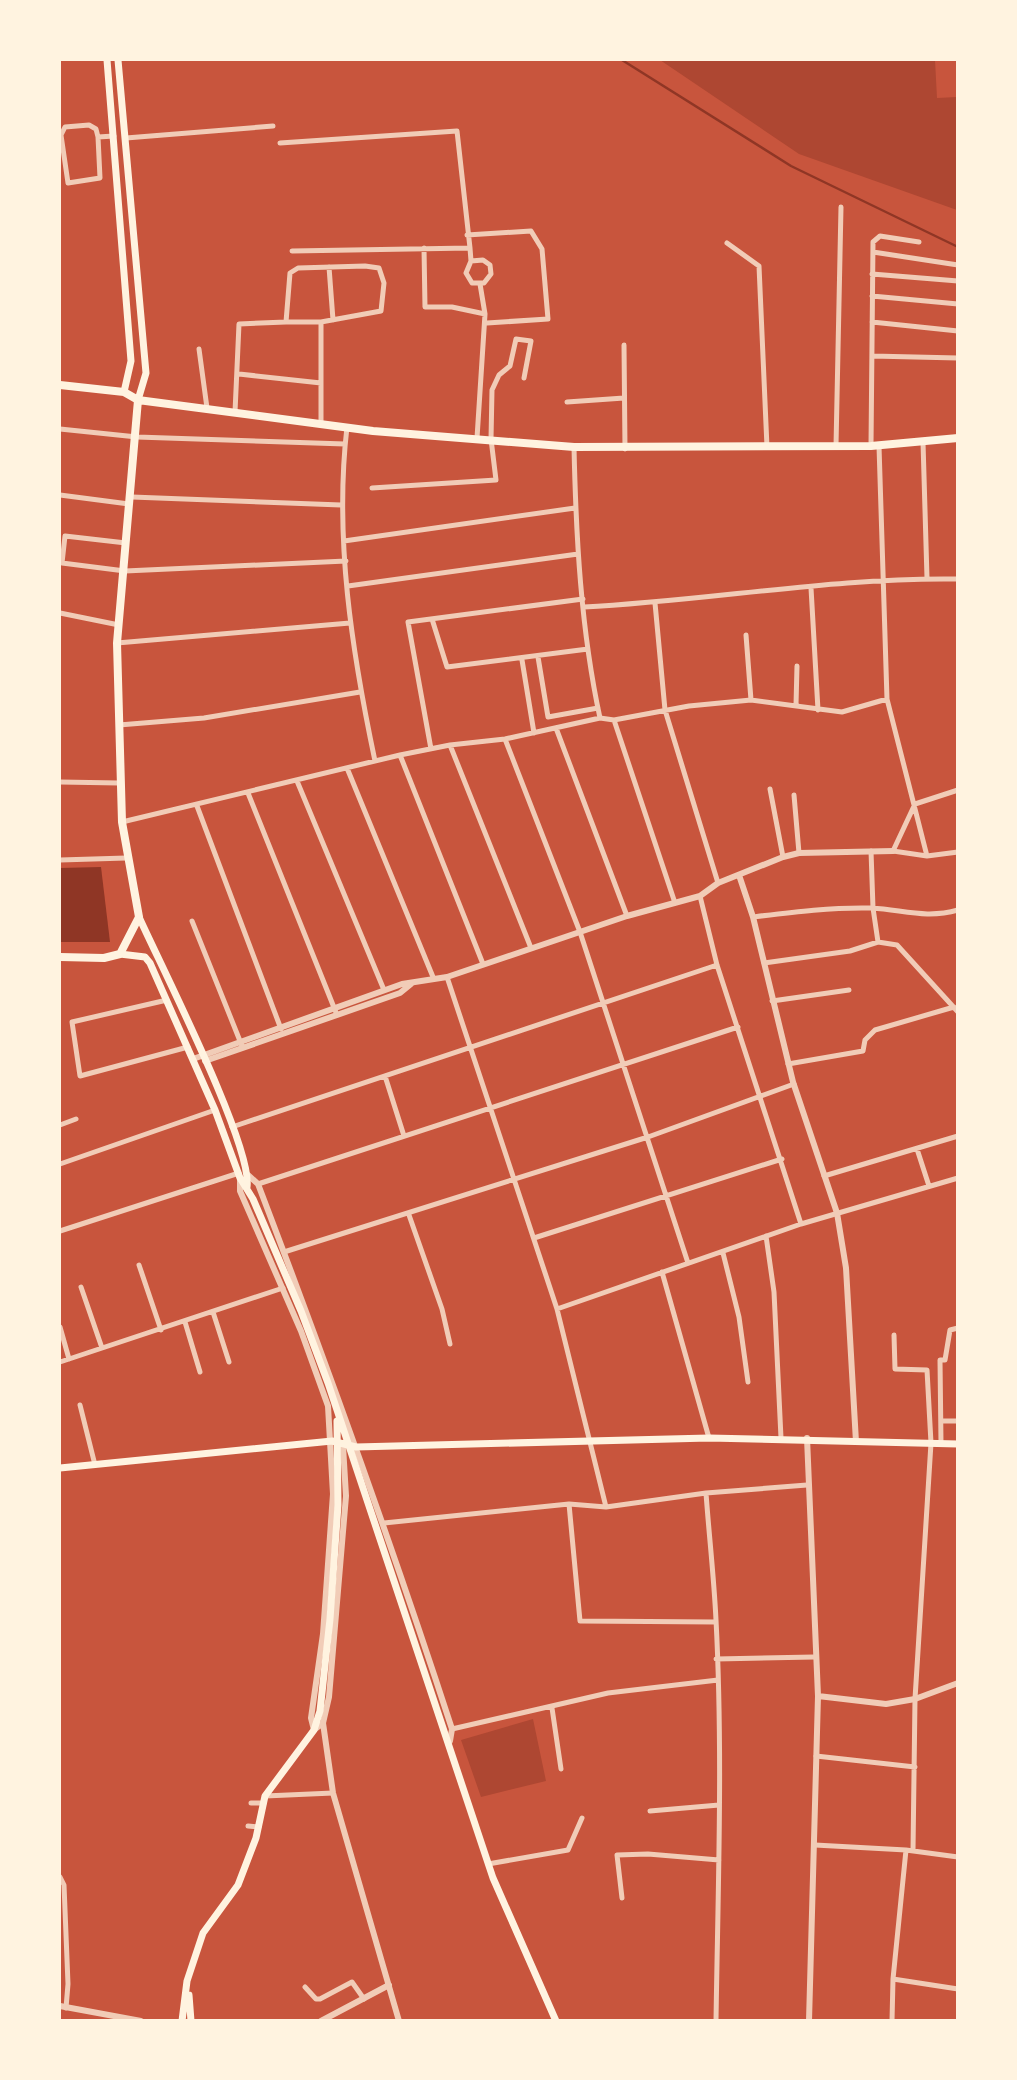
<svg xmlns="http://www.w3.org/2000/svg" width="1017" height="2080" font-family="Overpass,sans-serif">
<rect width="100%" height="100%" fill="#c8553d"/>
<path fill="#ae4732" d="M660,60h275l2,38 20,-1v113l-158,-56z
M533,1719l13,62 -65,16 -20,-57z"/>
<path fill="#8f3625" d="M101,867l9,75h-50v-74z"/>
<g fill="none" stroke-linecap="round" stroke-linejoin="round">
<path stroke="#8f3625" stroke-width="2.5" d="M622,60l169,106 167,81"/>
<path stroke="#f1ccb7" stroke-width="5" d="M98,137l2,41 -32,5 -7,-48 4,-8 24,-2 7,4 2,8 16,-1
M126,138l147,-12
M280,143l177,-12 13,117 1,13 -5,12 6,10h12l7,-9 -1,-9 -7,-5 -12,1
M467,235l64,-4 11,18 6,70 -61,4
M727,243l32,23 8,181
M424,248l1,59h27l33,7 -8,124
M292,251l178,-3
M873,252l85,13
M329,267l4,53
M872,274l86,7
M480,284l5,30
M872,296l86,8
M286,322h35
M872,322l86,9
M624,345l1,104
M199,349l8,59
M872,356l86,2
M239,374l82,9
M567,402l57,-4
M235,412l4,-88 47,-2 4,-49 8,-5 67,-2 14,2 5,15 -3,28 -60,11v102
M347,427c-13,111 5,225 28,334
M60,429l77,8 208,7
M923,442l4,136
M836,446l5,-239
M871,446l2,-204 7,-6 39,6
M879,446l8,253 40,157
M574,447c2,91 7,183 26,271
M372,488l124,-8 -5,-41 1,-49 7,-15 11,-9 6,-27 15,2 -7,37
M60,495l69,9
M132,497l209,8
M344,541l231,-33
M126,543l-61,-7 -3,27 63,8 221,-10
M348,586l230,-32
M811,588l7,122
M655,603l10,107 53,173
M584,607c125,-6 249,-30 374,-28
M60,613l59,12
M432,619l15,48 141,-18
M746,635l5,65
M117,643l233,-20
M538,657l10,60 50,-9
M522,660l12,73
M796,705l1,-39
M614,720l61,183
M119,725l85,-7 156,-26
M556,728l71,188
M505,739l75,193 108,331
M450,745l81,203
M431,749l-23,-127 175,-23
M400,755l83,209
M347,768l86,209
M297,781l87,209
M60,782l59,1
M770,789l13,68
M958,790l-43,14 -22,47 34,5 31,-4
M248,793l89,222
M794,795l5,58
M197,806l84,223
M122,822l278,-67 50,-10 55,-6 95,-21 14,2 75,-14 62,-6 91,12 45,-13
M871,851l2,57 5,34 19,3 61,67
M60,860l66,-2
M700,896l17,69 84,259
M753,917c40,-5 79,-10 119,-9 32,2 54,11 86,2
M192,921l50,125
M764,963l86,-12 28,-9
M447,977l110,332 49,198
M167,1000l-95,22 8,54 108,-29
M772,1001l77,-11
M788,1064l75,-13 2,-11 10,-10 79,-23
M385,1076l19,60
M60,1125l16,-6
M232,1127l485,-162
M917,1149l12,37
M60,1164l155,-54
M824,1176l134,-40
M258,1184l480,-157
M409,1215l33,94 8,35
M60,1231l179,-58
M766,1236l8,56 7,146
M534,1238l248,-79
M284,1252l364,-115 146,-53
M723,1253l16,64 9,65
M139,1265l22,65
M662,1272l47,166
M81,1287l21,61
M557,1309l244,-85 157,-46
M213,1312l16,50
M185,1322l15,50
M60,1327l9,32
M894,1335l1,34 32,1 4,73 -16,256 -2,152
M60,1362l223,-74
M80,1405l15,60
M941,1421h17
M941,1443l-1,-83h5l5,-30 8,-2
M706,1493c3,42 8,85 10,127 7,133 2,267 0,401
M569,1504l11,117 136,1
M384,1523l185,-19 37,3 100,-14 101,-8
M716,1659l98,-2
M552,1708l9,61
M452,1729l156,-36 110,-13
M816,1756l99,11
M265,1796l68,-3
M251,1803h13
M650,1811l69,-6
M248,1826l11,1
M815,1845l91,5 52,7
M488,1864l80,-14 14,-32
M60,1877l4,8 4,99 -2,24
M622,1898l-5,-43 31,-1 71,6
M893,1979l65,10
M305,1987l11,12h4l32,-17 12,17
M892,2021l1,-42 13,-129"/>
<path stroke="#f1ccb7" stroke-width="6" d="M739,875l14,42 40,165 44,131 9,55 10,174
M193,1059l209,-75 45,-7 180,-61 73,-20 18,-13 65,-26 16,-4 94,-2
M205,1061l195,-68 11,-9
M248,1175l10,9c69,181 134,361 194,545l-2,12
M240,1180v11l61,140 27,75 5,88 -10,140 -12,84 3,12 9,-7 6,-26 17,-201 -3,-50
M807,1438l11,258 -9,325
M818,1696l68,8 29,-5 43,-16
M323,1723l10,70 66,228
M60,2006l81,15
M321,2021l68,-36"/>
<path stroke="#fff3e0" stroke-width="7" d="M107,60l24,301 -7,31
M118,60l28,313 -8,27
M139,917c21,47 114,229 108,270
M120,954l25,3 5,6 65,147 25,68 13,21 48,112 27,72 165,495 63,143
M60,1468l272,-27 24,6 353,-9 249,6
M189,1995l2,26
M182,2021l5,-40 16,-48 35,-48 18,-47 9,-42 49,-66 6,-19 10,-92 8,-114 -1,-84"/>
<path stroke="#fff3e0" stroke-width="8" d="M60,385l64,7 14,8 235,31 201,16 297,-1 87,-8
M60,957l44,1 16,-4 19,-37 -17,-95 -5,-179 21,-243"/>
</g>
<rect width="1017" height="2080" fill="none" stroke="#fff3e0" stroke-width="122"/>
</svg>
